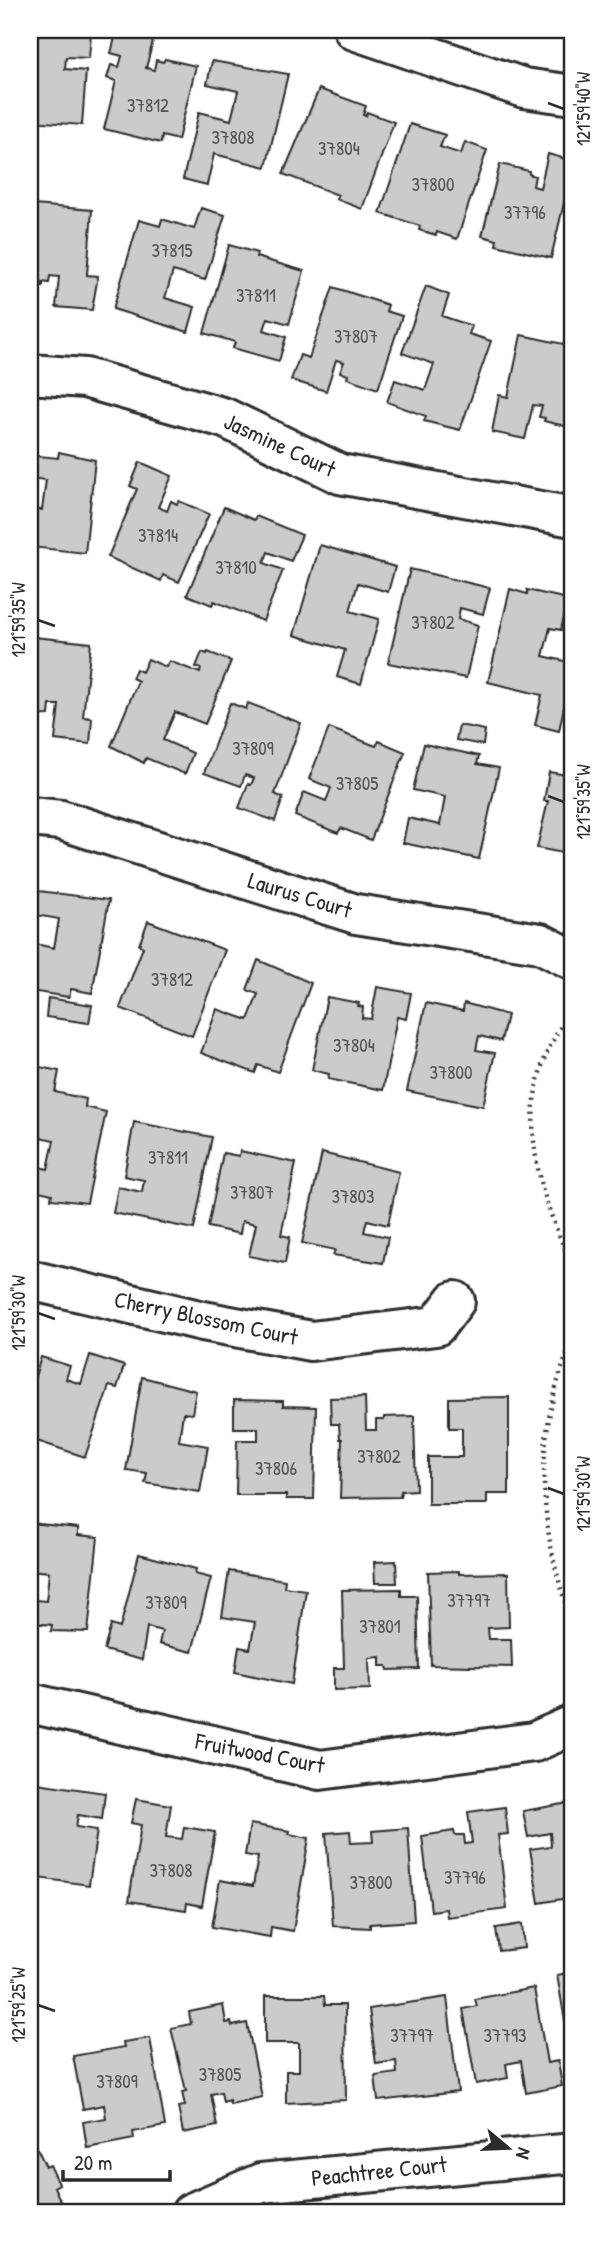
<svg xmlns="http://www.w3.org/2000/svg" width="603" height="2243" font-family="'Patrick Hand',sans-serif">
<rect width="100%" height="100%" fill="#fff"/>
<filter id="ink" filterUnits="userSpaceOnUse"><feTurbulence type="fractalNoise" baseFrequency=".0143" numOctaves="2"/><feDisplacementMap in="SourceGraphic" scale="14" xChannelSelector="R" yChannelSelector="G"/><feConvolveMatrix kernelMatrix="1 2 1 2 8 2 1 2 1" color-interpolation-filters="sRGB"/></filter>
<g filter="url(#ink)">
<path fill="#cbcbcb" stroke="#2b2b2b" stroke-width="2" d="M30,30l61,3 -2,25 -23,-1 -1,12 21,2 -4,54 -50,-4 -2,3z
M117,30l37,7 -8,31 8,2 2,-10 7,2 2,-3 31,7 -18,74 -16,-4 -1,7 -57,-14 12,-48 -9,-3 4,-13 8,2 3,-11 -11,-3z
M212,61l76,13 -22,93 -52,-13 -7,31 -24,-6 16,-67 32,8 7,-29 -31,-7z
M319,89l47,17 -3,9 3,1 1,-4 27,10 -32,87 -26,-10 2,-4 -55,-21z
M410,124l35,11 -5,12 21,7 4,-12 22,8 -30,89 -20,-7 -1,3 -17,-5 1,-4 -40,-13z
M548,154l25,7v26l-5,-1 -17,72 -55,-13 1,-5 -15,-4 18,-72 29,7v3l6,2 -2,10 7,2z
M34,205l58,5 -5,65 11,1 -6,34 -36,-3 3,-30 -9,-1 -1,7 -6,-1v5l-13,-1v-75l4,1z
M201,208l24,7 -20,65 -32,-9 -8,27 30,9 -7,25 -75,-23 26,-89 21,6 2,-7 32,10z
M229,245l28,8 -1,4 48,14 -15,53 -21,-6 -4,12 22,7 -7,24 -46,-13 2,-6 -31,-9z
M426,286l23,9 -7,21 30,10 -3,8 22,7 -31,89 -36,-9 2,-5 -39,-14 8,-22 30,10 9,-26 -32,-11z
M333,287l55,18 -2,6 16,5 -24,73 -31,-11 1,-3 -8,-3 4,-10 -8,-2 -10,31 -35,-11 9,-25 9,3z
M521,335l52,11v82l-29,-7 1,-3 -6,-1 3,-11 -9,-1 -8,34 -33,-7 7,-37 9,2z
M59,452l36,8 -10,93 -53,-6 -2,17v-55l12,1 4,-30 -16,-2v-23l28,3z
M140,462l32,14 -14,31 9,4 4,-10 6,3 2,-3 30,13 -30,68 -16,-7 -2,6 -53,-24 29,-68 -7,-3z
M224,507l30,13 2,-4 46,19 -11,26 -23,-9 -4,11 19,7 -20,51 -49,-20 -2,4 -25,-10z
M320,545l75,22 -7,25 -30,-9 -8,28 29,8 -18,65 -24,-7 8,-27 -51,-15z
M410,569l80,19 -7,26 -23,-6 -2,11 20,6 -12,53 -78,-15z
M510,589l17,5v-4l41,9 -7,31 -11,-2 -7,28 30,7 -14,68 -24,-6 7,-30 -54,-13z
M34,637l57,6 -8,74 9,1 -2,26 -35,-4 4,-35h-9l-1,10 -19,1v-75l4,1z
M202,652l5,2 1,-2 23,9 -26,63 -30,-12 -12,28 30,13 -8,21 -39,-16 -2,5 -33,-17 27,-65 -6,-3 4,-9 6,3 6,-13 18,8 3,-6 31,12 1,-4 -5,-2z
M230,703l16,6 2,-6 53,20 -26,71 8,4 -8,23 -36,-13 9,-24 3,1 3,-7 -9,-3 -4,11 -37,-13z
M459,725l26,5 -2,15 -27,-5z
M329,728l47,18 3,-5 26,11 -34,88 -30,-12 -3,5 -43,-17 9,-24 22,9 5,-13 -22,-9z
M424,744l55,12 -2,8 22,4 -20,91 -76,-16 5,-25 32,7 5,-28 -32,-7z
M549,772l24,4v79l-36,-7 11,-47h-4z
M31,890l78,10 -17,93 -21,-4 -2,8 -39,-6v-48l24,5 5,-29 -29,-5z
M148,921l77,29 -33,86 -72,-28 23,-61 -4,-2z
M258,960l53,23 -33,89 -20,-7 -3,8 -54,-20 16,-44 31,11 10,-26 -11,-4z
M377,987l34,6 -5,26 -9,-2 -14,73 -55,-11 1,-5 -17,-4 15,-73 32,6 -1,3 5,1 -1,11 9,1z
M48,998l44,7 -3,18 -43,-6z
M426,1003l37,8 1,-8 43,12 -6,26 -22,-5 -3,14 19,3 -12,53 -76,-15z
M35,1066l24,5 -4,21 31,7 -1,8 21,5 -19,91 -36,-4 1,-5 -22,-5v-24l18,4 6,-29 -24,-5v-46z
M134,1122l78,15 -18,92 -81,-16 5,-26 24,5 2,-12 -20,-4z
M240,1151l56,12 -15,72 9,2 -5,26 -36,-7 7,-32 -14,-3 -2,13 -32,-7 15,-74 16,3z
M322,1153l77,19 -11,53 -21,-5 -3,12 24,5 -5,26 -50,-8 2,-5 -33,-7z
M90,1355l34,11 -7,22 -8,-2 -24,71 -54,-18 -1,-46 11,-36 29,9 -4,13 15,5z
M142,1377l54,14 -4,23 -9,-1 -4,28 29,5 -8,46 -55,-9 2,-10 -21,-3z
M365,1397l1,33h10v-10h8v-3l30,-1 2,74 -15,1 -1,6 -60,1 2,-59h-2l-1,-15h-8l-1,-26z
M509,1397v97h-22v10h-59v-47h34v-29h-13v-30z
M234,1400l49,1v5l33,1 -2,92h-28v-4h-50l1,-55h21v-12h-24z
M30,1523l48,5v7l20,2 -10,95 -37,-1 1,-6 -19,-2 3,-23 10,1 3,-29 -19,-2z
M139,1554l57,15 -1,5 16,4 -19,74 -33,-8 3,-13 -15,-4 -5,33 -38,-10 7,-25 9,3z
M396,1561l1,22h-22l-1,-21z
M229,1571l56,9 -1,7 22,3 -14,94 -57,-12 4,-25 11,2 5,-27 -33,-5z
M459,1571v3l49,-1 1,54 -21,1 1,11h22l1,28 -81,-2 -3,-93z
M401,1589v7h16l2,73 -31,1 -1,-4h-7v-9l-11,1 1,31 -36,1v-22h10l-2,-78z
M30,1782l75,11 -3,26 -24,-4 -2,12 21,3 -8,55 -59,-8z
M136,1799l35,6 -5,32 16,2 2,-12 31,5 -13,74 -15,-3 -1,7 -57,-9 12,-76 -10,-2z
M569,1803l1,7 3,-1v88l-34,6 -9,-54 21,-3 -1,-13 -22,4 -5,-26z
M505,1807l3,27 -10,1 9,74 -60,8 -1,-8 -15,2 -9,-75 32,-5 1,4h9l1,9 7,-1 -4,-31z
M250,1824l40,7 -1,3 20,4 -16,93 -22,-4 -1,10 -58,-10 8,-47 33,6 5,-29 -13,-2z
M408,1828l6,93 -44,3v4l-37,-2 -7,-93 24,-2 1,12 22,-1 -1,-11z
M522,1924l2,24 -25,3 -3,-23z
M573,1972v48l-8,1 -8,-46z
M534,1988l13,75 11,-2 4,25 -36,7 -5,-32 -15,3 2,14 -32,6 -13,-75 14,-3 -2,-7z
M265,1996h59l1,9h20l1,95 -60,3v-32h13v-28h-34z
M447,1997l11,95 -80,9 -3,-25 22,-3 -1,-12 -20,3 -7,-55z
M223,2005l3,18 5,-1 1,4 15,-3 15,74 -32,7 -1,-4 -6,2 -2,-10 -10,2 6,32 -34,7 -5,-26 7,-1 -3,-14 4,-1 -15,-63 20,-4 -2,-12z
M150,2038l15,88 -32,6 1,7 -47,9 -4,-26 23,-4 -2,-13 -21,4 -10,-53 51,-9 -1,-5z
M30,2054h4l1,58h-5z
M30,2133l16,34 4,-2 9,19 -5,3 8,17 -21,9h-11z"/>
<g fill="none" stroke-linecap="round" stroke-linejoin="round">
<g stroke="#2b2b2b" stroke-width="44">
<path id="minor" d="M354,30l170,58 49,7
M30,374l55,4 140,40 115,56 233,43
M30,817l31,3 295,94 184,29 33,17
M30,1280l173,41 108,20 125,-15 19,-25
M30,1703l290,67 214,-28 39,-17
M191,2213l70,-30 312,-30"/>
</g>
<path stroke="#2b2b2b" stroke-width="4.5" stroke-dasharray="2 5" stroke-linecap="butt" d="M573,1010c-64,79 -41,173 0,256
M573,1341c-42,92 -35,190 0,283"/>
<use href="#minor" stroke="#fff" stroke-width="38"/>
</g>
</g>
<path fill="none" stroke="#2b2b2b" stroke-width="2.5" d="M548,103l16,6M38,620l17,6M548,796l16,6M38,1313l17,6M548,1488l16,6M38,2005l17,6"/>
<g text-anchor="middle" stroke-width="7" stroke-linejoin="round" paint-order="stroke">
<g font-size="19" fill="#535353">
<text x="148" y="112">37812</text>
<text x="233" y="144">37808</text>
<text x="339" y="155">37804</text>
<text x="433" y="191">37800</text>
<text x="525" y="219">37796</text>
<text x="172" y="257">37815</text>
<text x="256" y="302">37811</text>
<text x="356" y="343">37807</text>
<text x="158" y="542">37814</text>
<text x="236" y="574">37810</text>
<text x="433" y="629">37802</text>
<text x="253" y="755">37809</text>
<text x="357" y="790">37805</text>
<text x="172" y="986">37812</text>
<text x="354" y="1052">37804</text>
<text x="451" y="1079">37800</text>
<text x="168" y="1164">37811</text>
<text x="252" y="1199">37807</text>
<text x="353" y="1203">37803</text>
<text x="379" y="1463">37802</text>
<text x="276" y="1475">37806</text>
<text x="469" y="1607">37797</text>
<text x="166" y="1609">37809</text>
<text x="380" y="1633">37801</text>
<text x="171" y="1877">37808</text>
<text x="465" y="1884">37796</text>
<text x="371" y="1889">37800</text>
<text x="412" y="2042">37797</text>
<text x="505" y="2042">37793</text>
<text x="220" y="2081">37805</text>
<text x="117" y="2088">37809</text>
</g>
<g font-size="23" fill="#2b2b2b" stroke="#fff">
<text transform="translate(280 445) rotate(25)" y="8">Jasmine Court</text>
<text transform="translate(300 895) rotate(17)" y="8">Laurus Court</text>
<text transform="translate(206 1318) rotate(12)" y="8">Cherry Blossom Court</text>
<text transform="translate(260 1753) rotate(11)" y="8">Fruitwood Court</text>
<text transform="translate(379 2171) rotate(-6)" y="8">Peachtree Court</text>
</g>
</g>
<rect width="603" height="2243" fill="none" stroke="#fff" stroke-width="77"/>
<g transform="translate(508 2148) rotate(109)" stroke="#ffffff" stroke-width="5" paint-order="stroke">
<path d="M0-5L12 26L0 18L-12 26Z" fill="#2b2b2b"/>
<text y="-10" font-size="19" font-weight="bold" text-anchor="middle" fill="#2b2b2b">N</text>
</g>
<path d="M63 2170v10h107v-10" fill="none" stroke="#2b2b2b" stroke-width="3.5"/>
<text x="74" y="2170" font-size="21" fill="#2b2b2b" stroke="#ffffff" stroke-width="5" paint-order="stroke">20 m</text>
<rect x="38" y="38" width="526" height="2166" fill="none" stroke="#2b2b2b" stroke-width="2.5"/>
<g font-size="18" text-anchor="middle" fill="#2b2b2b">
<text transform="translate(584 109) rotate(-90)" y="6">121°59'40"W</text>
<text transform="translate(19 620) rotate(-90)" y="6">121°59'35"W</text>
<text transform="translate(584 802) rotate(-90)" y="6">121°59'35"W</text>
<text transform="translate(19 1313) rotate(-90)" y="6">121°59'30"W</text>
<text transform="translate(584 1494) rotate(-90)" y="6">121°59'30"W</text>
<text transform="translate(19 2005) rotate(-90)" y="6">121°59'25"W</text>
</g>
</svg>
